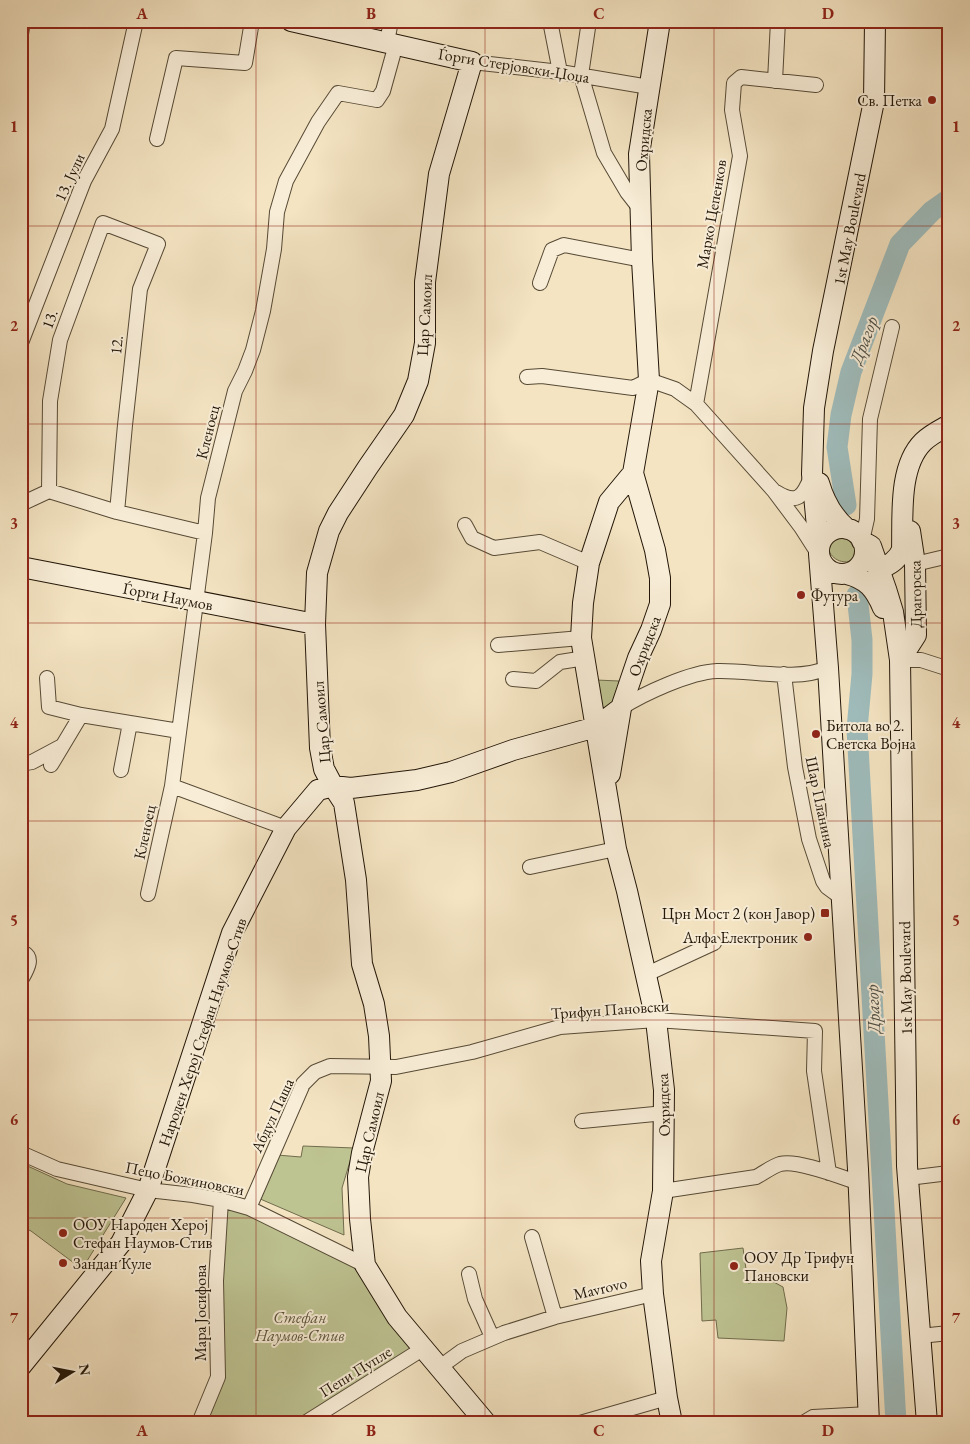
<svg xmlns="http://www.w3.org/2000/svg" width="970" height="1444" font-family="'EB Garamond',serif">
<rect width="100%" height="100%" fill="#f4e4c2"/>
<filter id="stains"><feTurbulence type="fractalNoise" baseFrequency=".004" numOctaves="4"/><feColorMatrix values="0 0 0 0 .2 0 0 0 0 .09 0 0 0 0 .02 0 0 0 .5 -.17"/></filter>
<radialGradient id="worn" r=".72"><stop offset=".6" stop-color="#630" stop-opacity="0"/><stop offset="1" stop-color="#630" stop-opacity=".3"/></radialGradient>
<path fill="#bec392" stroke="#706c4d" d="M837,534c9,1 17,11 20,20l-3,6c-20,9 -37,-17 -17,-26z
M596,680l23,1 -4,29 -16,3z
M303,1146l51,2 -12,40 2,47 -86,-37 19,-43 24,2z
M21,1163l46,21 59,14 -44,71 -51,-38 -10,-5z
M221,1200l144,65 59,83 -119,75h-106l19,-47z
M743,1248l5,35 22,-3 13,7 4,21 -3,33 -66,-3 -2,-18 -14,1 -2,-68z"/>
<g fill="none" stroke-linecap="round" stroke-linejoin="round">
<path stroke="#9fbcbc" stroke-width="21" d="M846,505l-9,-58 4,-32 10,-43 49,-128 32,-33 17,-12
M857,595l5,45v34l-5,55 39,694"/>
<g stroke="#564a36" stroke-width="16">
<path id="street" d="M550,21l10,51
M589,21l-8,54 23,78 23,39 14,18
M21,34l2,-13
M387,42l4,-21
M472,62l88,10 89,15
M775,81l3,-60
M157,139l19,-81 69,5 7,-42
M540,283l12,-33 12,-5 78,15
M21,343l63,-162 28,-52 24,-108
M527,377l15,-1 91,12 16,-8 26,9 21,15 78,87 27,36 16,25
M696,404l44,-248 -8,-46 2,-27 7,-6 75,8
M49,491l1,-90 10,-61 43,-117 55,21 -18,45 -15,136 -8,87
M776,492c21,13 27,5 35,-15
M21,504l28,-13 68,21 88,21
M465,525l7,13 22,10 46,-6 49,21
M862,541l5,-22 3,-100 22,-92
M915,564l34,-8
M498,645l83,-7
M900,660h21l28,9
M784,674l11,93 14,72 14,42 4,6 15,11
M47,678l2,29 32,8 98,16
M513,679l23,2 24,-19 25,-4
M621,708c22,-14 69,-36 96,-37 36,-1 77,11 111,-3
M21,764l11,-2 30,-16
M51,765l30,-50
M121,770l9,-47
M172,786l114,42
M530,867l86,-18
M148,894l24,-108 33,-253 3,-35 27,-107 10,-20 8,-21 10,-39 11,-62 3,-37 9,-31 32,-59 20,-29 39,7 6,-9 13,-47
M21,952c15,4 5,19 0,28
M647,974l67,-31
M582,1121l83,-8
M21,1153l36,16 91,21 45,5 28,5 28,8 116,57
M908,1178l41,-5
M663,1191l93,-14c8,-4 15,-10 24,-13 17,-5 61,13 79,19
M249,1208l54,-124 12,-12 15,-6 66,1 76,-15 88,-25 96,-7 159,11 -1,40 15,102
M532,1237l23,80
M469,1274l6,25 17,38
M920,1336l29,-3
M440,1367l22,-16 42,-18 51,-16 98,-23
M199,1423l19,-46 -2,-96 5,-81
M305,1423l119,-75
M580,1423l87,-25
M803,1423l10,-6 56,-3"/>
</g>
<g stroke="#221608" stroke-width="22">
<path id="secondary" d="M291,21l181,41 -33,112 -14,108v61l-7,38 -14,34 -36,52 -30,46 -9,18 -12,42 -2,51 5,124 4,21 9,17 11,17 12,77 6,84 12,40 5,32 2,45 -19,72 -4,24 2,42 5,46 32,52 89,106
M633,473l-24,29 -20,61 -6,40 -2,35 35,211 11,42 29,129 8,70 -1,101 -12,70 2,33 14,104 5,25
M819,483c5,17 14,34 28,46
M819 551a23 23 0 1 1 46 0a23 23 0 1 1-46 0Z
M862,541l9,5 15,43 7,23 7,48 7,506 20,257
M819,548l-7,-74 2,-66 9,-57 51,-250 1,-80
M819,554l9,114 30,501 11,254
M21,567l294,57
M878,570c11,-5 19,-9 24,-20 1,-33 -4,-83 21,-108 7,-7 17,-12 26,-17
M847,574c20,5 28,15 36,34
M900,660l16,-25 -1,-71 -5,-33
M610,774l11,-66 17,-50 13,-28 9,-26v-26l-5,-28 -22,-77 16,-93 -7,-120 -3,-106 21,-133
M21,1366l100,-123 27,-53 84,-257 54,-105 32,-38 15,-4 18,2 66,-8 34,-8 62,-22 83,-23 25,-19"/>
</g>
<use href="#street" stroke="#f8edd7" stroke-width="14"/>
<use href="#secondary" stroke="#f8edd7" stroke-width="20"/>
</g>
<path fill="none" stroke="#8f2418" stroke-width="1" stroke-opacity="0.55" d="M256,21v1402M485,21v1402M714,21v1402M21,226h928M21,424h928M21,623h928M21,821h928M21,1020h928M21,1218h928"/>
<g fill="#8f2418" stroke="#f8edd7" stroke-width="2">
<circle cx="932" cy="100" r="5"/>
<circle cx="801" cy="595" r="5"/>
<circle cx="816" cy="734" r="5"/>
<rect x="820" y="908" width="10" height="10" rx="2.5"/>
<circle cx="808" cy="937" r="5"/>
<circle cx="63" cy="1233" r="5"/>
<circle cx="63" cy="1263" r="5"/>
<circle cx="734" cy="1266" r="5"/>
</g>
<g text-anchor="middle" stroke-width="4" stroke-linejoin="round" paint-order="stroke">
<g font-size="16" fill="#221608" stroke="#f8edd7">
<text transform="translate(514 65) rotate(9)" y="6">Ѓорги Стерјовски-Џоџа</text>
<text transform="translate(643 140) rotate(-85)" y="6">Охридска</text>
<text transform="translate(69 177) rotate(-65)" y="6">13. Јули</text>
<text transform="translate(711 214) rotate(-80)" y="6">Марко Цепенков</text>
<text transform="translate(849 229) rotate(-79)" y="6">1st May Boulevard</text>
<text transform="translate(424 315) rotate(-87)" y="6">Цар Самоил</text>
<text transform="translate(49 319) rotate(-70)" y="6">13.</text>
<text transform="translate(116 345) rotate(-84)" y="6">12.</text>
<text transform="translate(207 432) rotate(-76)" y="6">Кленоец</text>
<text transform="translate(915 594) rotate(-91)" y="6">Драгорска</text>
<text transform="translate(168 596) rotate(11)" y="6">Ѓорги Наумов</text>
<text transform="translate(644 646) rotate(-69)" y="6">Охридска</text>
<text transform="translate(321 722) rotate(-95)" y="6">Цар Самоил</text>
<text transform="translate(821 802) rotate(78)" y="6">Шар Планина</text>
<text transform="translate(144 832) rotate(-78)" y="6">Кленоец</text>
<text transform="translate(905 978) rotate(-91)" y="6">1st May Boulevard</text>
<text transform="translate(610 1009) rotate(-4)" y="6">Трифун Пановски</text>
<text transform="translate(202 1032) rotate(-71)" y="6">Народен Херој Стефан Наумов-Стив</text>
<text transform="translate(663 1105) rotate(-92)" y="6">Охридска</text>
<text transform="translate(272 1115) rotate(-65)" y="6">Абдул Паша</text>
<text transform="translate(369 1132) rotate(-77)" y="6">Цар Самоил</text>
<text transform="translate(185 1178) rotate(11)" y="6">Пецо Божиновски</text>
<text transform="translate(600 1288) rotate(-13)" y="6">Mavrovo</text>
<text transform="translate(200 1313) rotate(-90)" y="6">Мара Јосифова</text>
<text transform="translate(355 1371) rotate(-32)" y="6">Пепи Пупле</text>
</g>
<g font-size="16" fill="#221608" stroke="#f8edd7" text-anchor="start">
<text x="922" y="106" text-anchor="end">Св. Петка</text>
<text x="811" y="601">Футура</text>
<text x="826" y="731">Битола во 2.<tspan x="826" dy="18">Светска Војна</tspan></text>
<text x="815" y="919" text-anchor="end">Црн Мост 2 (кон Јавор)</text>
<text x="798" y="943" text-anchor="end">Алфа Електроник</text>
<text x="73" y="1230">ООУ Народен Херој<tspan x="73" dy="18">Стефан Наумов-Стив</tspan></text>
<text x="744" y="1263">ООУ Др Трифун<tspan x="744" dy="18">Пановски</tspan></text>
<text x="73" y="1269">Зандан Куле</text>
</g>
<g font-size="16" font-style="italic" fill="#595338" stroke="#f8edd7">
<text x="300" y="1323">Стефан<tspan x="300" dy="18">Наумов-Стив</tspan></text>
</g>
<g font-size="18" font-style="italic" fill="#4e5047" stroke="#f8edd7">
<text transform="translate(864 340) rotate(-69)" y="6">Драгор</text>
<text transform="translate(873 1009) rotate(-93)" y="6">Драгор</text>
</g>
</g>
<rect width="970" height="1444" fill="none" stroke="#f4e4c2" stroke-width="55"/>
<g transform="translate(72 1372) rotate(80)" stroke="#f8edd7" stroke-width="4" paint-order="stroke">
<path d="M0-4L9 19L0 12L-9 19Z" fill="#221608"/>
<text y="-8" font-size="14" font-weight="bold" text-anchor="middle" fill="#221608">N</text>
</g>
<rect x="28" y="28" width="914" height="1388" fill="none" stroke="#8f2418" stroke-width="2"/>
<g font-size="16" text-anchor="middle" font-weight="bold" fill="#8f2418">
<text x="142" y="19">A</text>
<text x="371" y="19">B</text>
<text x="599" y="19">C</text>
<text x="828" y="19">D</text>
<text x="14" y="132">1</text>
<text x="956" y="132">1</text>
<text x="14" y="331">2</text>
<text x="956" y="331">2</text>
<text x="14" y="529">3</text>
<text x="956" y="529">3</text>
<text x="14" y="728">4</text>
<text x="956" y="728">4</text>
<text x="14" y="926">5</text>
<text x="956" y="926">5</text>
<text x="14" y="1125">6</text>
<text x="956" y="1125">6</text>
<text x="14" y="1323">7</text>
<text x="956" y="1323">7</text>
<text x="142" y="1436">A</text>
<text x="371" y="1436">B</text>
<text x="599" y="1436">C</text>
<text x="828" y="1436">D</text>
</g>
<rect width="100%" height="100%" filter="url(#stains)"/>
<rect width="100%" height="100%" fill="url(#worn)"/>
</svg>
